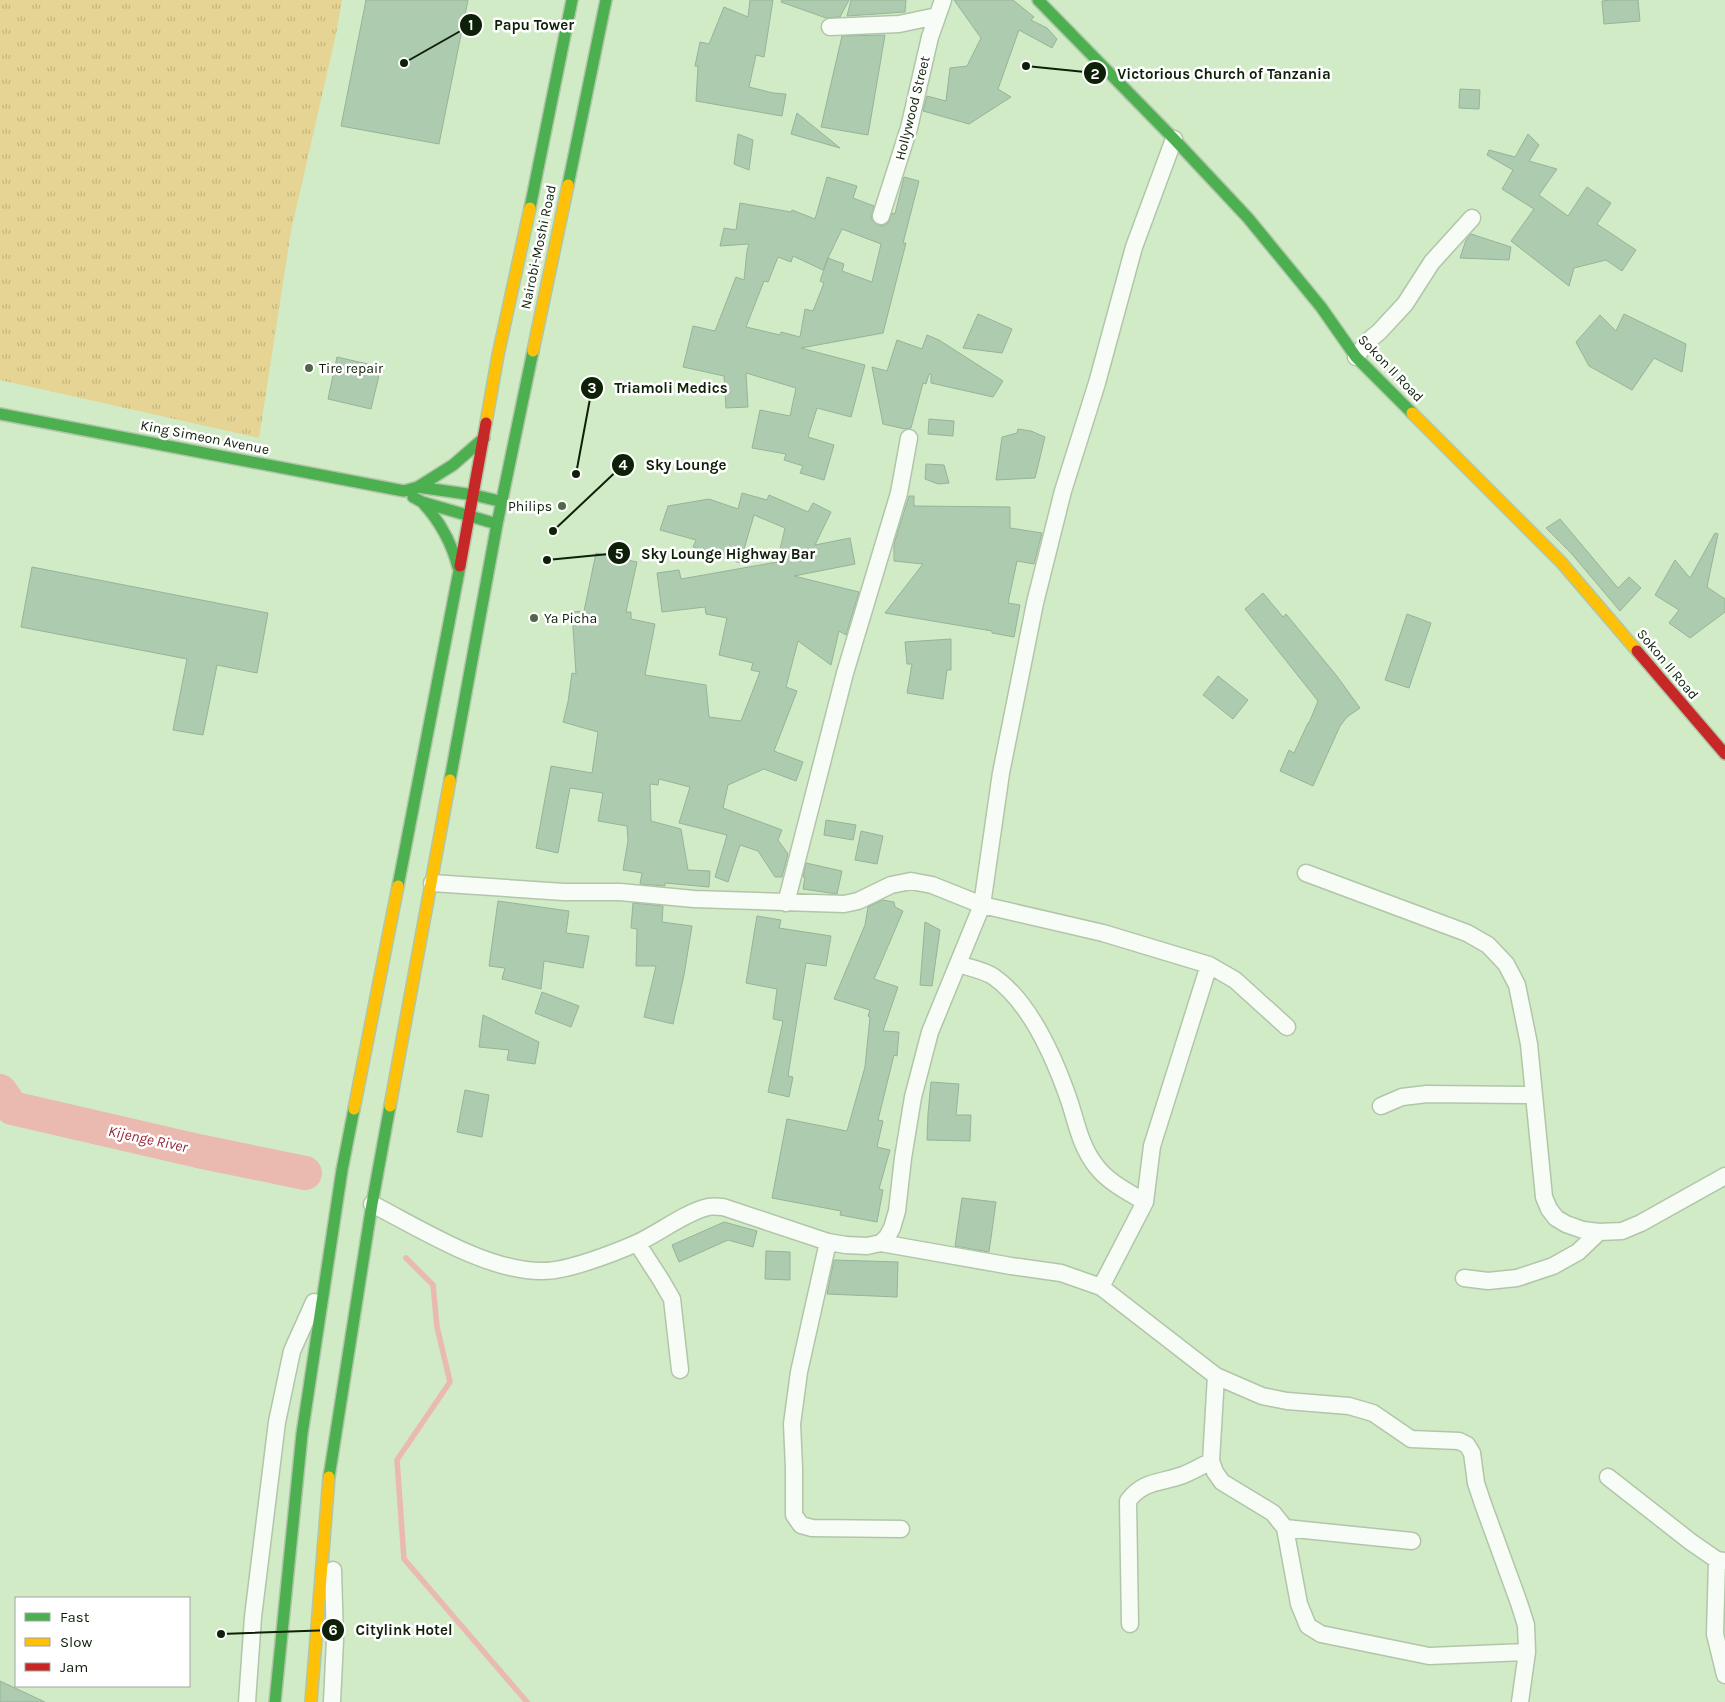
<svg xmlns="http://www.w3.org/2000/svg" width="1725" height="1702" font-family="Karla,sans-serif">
<defs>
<pattern id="grass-tufts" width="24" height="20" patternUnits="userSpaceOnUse" patternTransform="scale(1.25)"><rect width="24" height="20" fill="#e6d494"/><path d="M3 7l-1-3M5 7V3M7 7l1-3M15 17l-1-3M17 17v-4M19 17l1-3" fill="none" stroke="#c4b67e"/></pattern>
</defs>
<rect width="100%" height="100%" fill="#d0ebc6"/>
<path fill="url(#grass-tufts)" d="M0,0h342l-6,34 -45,197 -32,207 -259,-58z"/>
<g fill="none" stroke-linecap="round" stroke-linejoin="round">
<path stroke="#eab9b0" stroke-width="5.5" d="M406,1258l27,27 4,42 13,55 -53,78 7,99 123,143"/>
<path stroke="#eab9b0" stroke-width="34" d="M0,1091l12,17 186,43 107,22"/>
</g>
<path fill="#accbaf" stroke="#97b399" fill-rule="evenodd" d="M366,0h102l-29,144 -98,-18z
M750,0h23l-9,57 -8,-2 -7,32 24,6 13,1 -4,22 -86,-15 2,-35h-3l5,-24 9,2 15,-37 24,10z
M782,0h67l-9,17 -14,1 -45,-16z
M851,0h55l-1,12 -58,4z
M954,0h59l21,17 -3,3 16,8 10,11 -5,9 -33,-18 -21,59 13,8 -42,27 -46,-13 4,-15 19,5 4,-33 17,-2 14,-28z
M1611,0h27l2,21 -36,3 -2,-23z
M885,35l-17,100 -47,-8 21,-91z
M1460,89l20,1 -1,19 -20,-1z
M797,113l43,35 -49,-14z
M738,134l15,6 -4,30 -15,-6z
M1528,134l11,11 -10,16 28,8 -18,26 29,21 19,-29 24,16 -14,21 39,26 -14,21 -16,-11 -32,8 -5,18 -58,-45 23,-32 -32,-20 11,-19 -26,-15 2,-5 26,7z
M827,177l30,9 -4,12 21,8 -3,13 7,6 5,1 5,-3 4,-10 3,1 9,-37 15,4 -16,62h3l-23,90 -82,15 64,17 -14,52 -34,-9 -9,29 26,8 -10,35 -24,-7 3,-7 -19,-6 2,-6 -34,-6 8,-38 30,6 6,-28 -50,-15 2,34 -22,1 -2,-32 -41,-9 10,-41 22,5 21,-54 8,3 3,-29 2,-7 -29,2 4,-18 12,2 4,-27 51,9 1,-2 23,9zM842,229l39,15 -9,38 -30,-11 2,-7 -16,-6zM793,256l30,14 5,-12 -8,23 4,2 -11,28 -8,-2 -5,28 -19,-5 -1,3 -34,-8 18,-46 4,1 10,-25 13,5z
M1471,234l40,13 -2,13 -49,-2 6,-18z
M978,314l34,15 -10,24 -39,-5z
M1624,314l62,30 -4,28 -28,-14 -22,32 -43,-24 -13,-24 24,-27 16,16z
M927,335l12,5 64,41 -10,16 -62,-14v-9h-2l-3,10 -3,-1 -12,45 -6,1 -22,-5 -11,-57 15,4 10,-31 25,9z
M337,357l44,10 -10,42 -43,-10z
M929,419l25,2 -1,15 -25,-2z
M1018,429l13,2 14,6 -10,41 -39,2 6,-43 15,-4z
M926,464l18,1 5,18 -11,1 -13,-5z
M742,493l25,7 2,-5 39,17 5,-9 18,9 -16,33 35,-7 5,26 -61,12 65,16 -13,43 -7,-4 -8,34 -33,-24 -12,46 11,4 -23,60 29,11 -7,19 -32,-12 -36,16 -5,23 59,22 -4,10 10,14 -6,23h-7l-17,-26 -18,-6 -12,37 -13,-5 12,-42 -48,-12 11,-36 -31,-8 -1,6 -8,-1 1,37 30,8 7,41 22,1 -1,16 -44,-4v3l-25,-2 2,-11 -19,-3 5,-29 -1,-15 -29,-5 5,-28 -33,-5 -12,65 -22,-5 15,-82 41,7 6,-41 -35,-10 5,-20 4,-29 4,1 -4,-62 12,-1 12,-58 41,9 -11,50h5v7l24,5 -10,51 61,10 3,32 32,4 19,-49 -9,-2 2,-7 -34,-8 8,-37 -21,-4 -1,-7 -43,5 -5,-39 22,-3 2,9 96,-17 8,-34 -31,-13 -14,48 -47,-16 3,-7 -36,-10 8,-24 41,-7 29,10z
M909,496h5v10l96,1v21l32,5 -8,31 -17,-3 -9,42 12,2 -6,32 -22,-4v-2l-107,-18 38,-49 -29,-3v-17z
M1560,519l58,69 11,-11 12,11 -21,23 -49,-58 -25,-25z
M1715,533l3,1 -11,53 18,12v13l-35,26 -21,-15 10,-13 -24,-15 20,-35 15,18z
M32,567l236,46 -11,60 -40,-8 -14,70 -30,-5 14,-71 -166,-32z
M1263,593l20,24 3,-3 50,61 24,33 -13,9 -7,9 -27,60 -33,-15 9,-21 5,3 14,-30h1l9,-22 -73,-92z
M1407,614l24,9 -22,65 -24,-8z
M951,639v31h-4l-4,29 -36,-6 5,-29h-5l-2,-22z
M1218,676l30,24 -15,19 -30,-24z
M826,820l30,5 -3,15 -29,-5z
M861,831l22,5 -6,28 -22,-4z
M806,863l36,8 -5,23 -34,-5 2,-12h-2z
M883,900l11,2 1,5 8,4 -29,68 24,8 -15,44 16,1 -2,24 -3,-1 -16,65 5,1 -6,26 13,3 -11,39 4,1 -6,32 -37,-7 1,-4 -69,-13 15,-79 60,12 18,-64 5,-50 -2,-1 2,-6 -36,-11 31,-74 3,-18z
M498,901l71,10 -3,22 23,3 -6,32 -39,-7 -3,28 -39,-10 3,-11 -16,-2z
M633,903l30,3 -1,16 30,4 -8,49 -11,49 -29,-7 12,-51h-20l1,-37 -6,-1z
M757,916l24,4 -2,8 52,8 -5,30 -20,-3 -18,113 5,1 -4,20 -21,-5 15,-71 -10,-2 4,-30 -31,-6z
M925,922l15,8 -8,56 -12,-1z
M542,992l37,14 -8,21 -36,-14z
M483,1015l56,27 -4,22 -28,-4 2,-10 -30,-3z
M931,1082l28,2 -3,31h15l-1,26 -43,-1 1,-26z
M465,1090l24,5 -7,42 -25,-5z
M962,1198l34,4 -7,50 -34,-6z
M724,1222l33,9 -4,16 -25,-7 -49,22 -7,-17z
M766,1251l24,1v28l-25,-1z
M834,1260l64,2 -1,35 -70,-3z
M0,1681l45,21h-45z"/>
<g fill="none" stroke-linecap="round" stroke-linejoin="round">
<g stroke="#b1c6a9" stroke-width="19">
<path id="street" d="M830,27l69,-3 38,-8
M881,216l28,-88 21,-91 13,-37
M1356,357l12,-16 11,-9 26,-28 27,-42 40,-44
M1306,873l161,60 21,12 18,19 11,21 12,59 15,153 5,12 7,9 10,6 17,6 16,2 23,-1 19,-8 84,-47
M432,883l132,9h56l74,7 150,5 14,-3 33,-16 20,-4 21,4 50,20 121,28 106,32 26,15 52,47
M786,903l59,-230 54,-180 10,-55
M958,964c12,4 26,6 36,13 37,26 62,85 76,126 7,22 11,44 26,63 12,16 32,26 49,36
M1381,1106l21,-9 25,-3 107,1
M372,1204c49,25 116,68 171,67 25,0 71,-18 94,-28 22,-10 49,-31 71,-36 5,-1 11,0 15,0l105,35 18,3 21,1 14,-3 6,-6 5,-9 5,-17 6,-53 10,-61 17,-65 52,-127 19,-132 34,-170 28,-112 34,-108 37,-136 40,-108
M828,1242l-29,130 -7,52 2,44v47l7,10 11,3 89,1
M637,1243l24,37 11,19 8,71
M881,1243l130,23 50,7 40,14 115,89 46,20 25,5 62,5 24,7 38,26 48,2 8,4 5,8 4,30 7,21 36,99 7,22 1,27 -7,50
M1464,1278l24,3 29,-3 36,-12 25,-14 21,-20
M1101,1287l44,-85 7,-56 57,-181
M1216,1376l-5,85 4,11 7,10 51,31 12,15 14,76 9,22 13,8 108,22 98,-4
M1608,1477l83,65 26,18 8,1
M1285,1528l127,13
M1717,1560l-2,74 10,41
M1130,1624l-2,-123c15,-21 34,-18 55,-26 10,-4 19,-9 28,-14
M247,1702l6,-85 24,-195 15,-71 22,-49
M332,1702l3,-62 -2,-70"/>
</g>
<g stroke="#b1c6a9" stroke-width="14">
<path id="fast" d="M1038,0l136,139 74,79 73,89 35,50 56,56
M568,185l38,-185
M530,208l42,-208
M0,414l404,77 14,-4 56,8 21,5
M418,487l35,-22 31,-27
M413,497l9,5 75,22
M422,502c18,19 29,39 36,65
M450,780l47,-256 36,-173
M398,886l62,-320
M329,1477l43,-273 18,-98
M275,1702l27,-268 40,-264 12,-61"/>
</g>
<g stroke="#b1c6a9" stroke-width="14">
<path id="slow" d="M533,351l35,-166
M1412,413l149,149 76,89
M486,423l12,-68 32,-147
M390,1106l60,-326
M354,1109l44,-223
M311,1702l18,-225"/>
</g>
<g stroke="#b1c6a9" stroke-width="14">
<path id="jam" d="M460,566l26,-143
M1637,651l88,103"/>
</g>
<use href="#street" stroke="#f8fcf6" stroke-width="16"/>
<use href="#fast" stroke="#4caf50" stroke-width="11"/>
<use href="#slow" stroke="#ffc107" stroke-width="11"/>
<use href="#jam" stroke="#c62828" stroke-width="11"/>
</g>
<g fill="#52674a" stroke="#fff" stroke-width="2">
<circle cx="309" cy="368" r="5"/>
<circle cx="562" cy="506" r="5"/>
<circle cx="534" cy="618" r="5"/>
</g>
<g text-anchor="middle" stroke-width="5" stroke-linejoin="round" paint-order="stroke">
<g font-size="14" fill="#0e2007" stroke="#fff">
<text transform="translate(912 108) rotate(-76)" y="5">Hollywood Street</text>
<text transform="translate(538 247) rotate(-78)" y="5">Nairobi-Moshi Road</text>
<text transform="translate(1391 368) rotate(46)" y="5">Sokon II Road</text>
<text transform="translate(205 437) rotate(11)" y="5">King Simeon Avenue</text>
<text transform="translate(1668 664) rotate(50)" y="5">Sokon II Road</text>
</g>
<g font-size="14" fill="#0e2007" stroke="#fff" text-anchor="start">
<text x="319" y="373">Tire repair</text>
<text x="552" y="511" text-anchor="end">Philips</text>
<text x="544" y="623">Ya Picha</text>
</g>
<g font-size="15" font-style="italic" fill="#962134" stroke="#fff">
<text transform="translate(148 1139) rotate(12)" y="5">Kijenge River</text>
</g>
</g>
<path fill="none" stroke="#0e2007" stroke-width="2" d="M404 63L471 25M1026 66L1095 73M576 474L592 388M553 531L623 465M547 560L619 553M221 1634L333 1630"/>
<g fill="#0e2007" stroke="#fff" stroke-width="2">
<circle cx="404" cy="63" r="5"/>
<circle cx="1026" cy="66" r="5"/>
<circle cx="576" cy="474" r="5"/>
<circle cx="553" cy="531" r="5"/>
<circle cx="547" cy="560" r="5"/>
<circle cx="221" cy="1634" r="5"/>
<circle cx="471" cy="25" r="12"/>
<circle cx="1095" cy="73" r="12"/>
<circle cx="592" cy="388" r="12"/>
<circle cx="623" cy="465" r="12"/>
<circle cx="619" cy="553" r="12"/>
<circle cx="333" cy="1630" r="12"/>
</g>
<g font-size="15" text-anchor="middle" font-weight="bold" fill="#fff">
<text x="471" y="30">1</text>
<text x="1095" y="79">2</text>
<text x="592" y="393">3</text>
<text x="623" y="470">4</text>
<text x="619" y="559">5</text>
<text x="333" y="1635">6</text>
</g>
<g font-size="15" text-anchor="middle" font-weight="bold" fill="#0e2007" stroke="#fff" stroke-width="5" stroke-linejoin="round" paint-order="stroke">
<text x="534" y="30">Papu Tower</text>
<text x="1224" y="79">Victorious Church of Tanzania</text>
<text x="671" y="393">Triamoli Medics</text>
<text x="686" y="470">Sky Lounge</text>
<text x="728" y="559">Sky Lounge Highway Bar</text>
<text x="404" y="1635">Citylink Hotel</text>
</g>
<rect x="15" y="1597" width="175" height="90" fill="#ffffff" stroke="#9fa69c"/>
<rect x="25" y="1613" width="25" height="8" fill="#4caf50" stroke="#9fa69c"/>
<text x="60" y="1622" font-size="15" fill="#0e2007">Fast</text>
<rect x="25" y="1638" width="25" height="8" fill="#ffc107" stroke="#9fa69c"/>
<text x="60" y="1647" font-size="15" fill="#0e2007">Slow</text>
<rect x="25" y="1663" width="25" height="8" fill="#c62828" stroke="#9fa69c"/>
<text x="60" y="1672" font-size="15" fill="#0e2007">Jam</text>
</svg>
